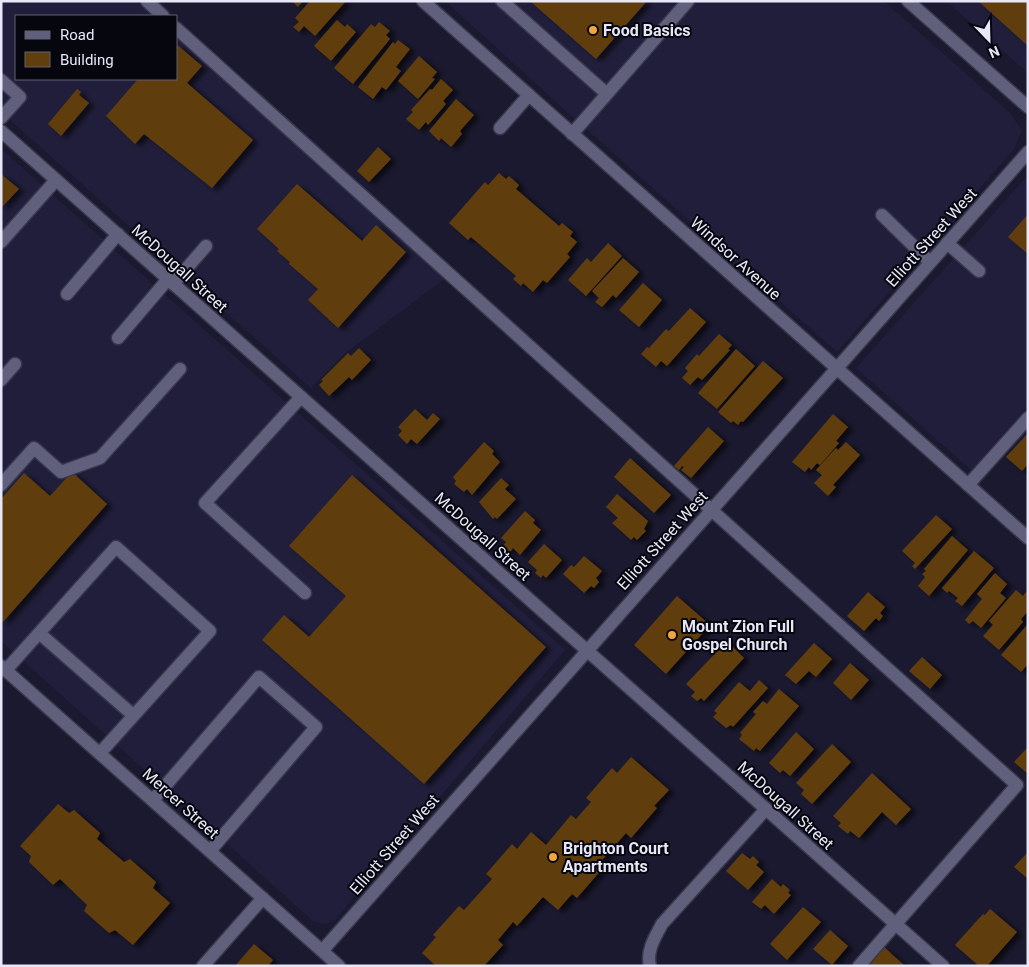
<svg xmlns="http://www.w3.org/2000/svg" width="1029" height="967" font-family="Roboto,sans-serif">
<defs>
<filter id="shadow"><feDropShadow dx="5.5" dy="3" stdDeviation="2.5" flood-color="#0009"/></filter>
</defs>
<rect width="100%" height="100%" fill="#1b192f"/>
<path fill="#211e3b" d="M1,1h138l17,15h-140v63h160v-44l268,244 -100,75 -33,34 -310,-276z
M445,1h439l125,111 13,18 -8,19 -177,203 -271,-241z
M946,1h82v72z
M1,149l564,501 -231,271 -10,3 -11,-3 -312,-280z
M1028,175v231l-57,64 -115,-102z"/>
<path fill="#613e0d" filter="url(#shadow)" d="M292,1h11l-5,6z
M310,1h36l-31,35 -11,-10 -5,6 -6,-5 6,-5 -4,-4z
M530,1h117l-51,58z
M978,1h50v45z
M337,20l8,7 2,-3 9,8 -25,29 -17,-15z
M379,22l11,9 -4,4 4,4 -37,45 -19,-16 37,-44 4,3z
M398,40l12,9 -14,18 5,4 -15,19 -4,-3 -9,12 -15,-12 35,-45 2,2z
M176,44l26,22 -15,17 66,57 -41,48 -68,-54 -9,10 -29,-28 32,-37h38z
M419,56l18,16 -5,6 3,1 -17,20 -20,-18z
M441,79l12,11 -10,11 3,3 -18,21 -2,-3 -7,8 -13,-11 7,-7 -2,-2 19,-21 2,1z
M77,89l4,3 -2,3 10,8 -28,33 -13,-12z
M456,99l18,16 -14,16 2,3 -11,13 -10,-9 -2,3 -10,-10z
M378,147l13,12 -22,23 -12,-11z
M499,173l7,6 3,-3 10,9 -3,4 43,37 3,-3 11,9 -3,4 7,6 -10,12 3,3 -23,26 -4,-3 -10,12 -10,-9 -2,3 -8,-7 3,-3 -45,-39 -3,3 -19,-17 36,-41 3,3z
M1,174l18,15 -18,19z
M297,184l65,57 14,-16 30,27 -68,76 -30,-28 10,-11 -29,-25 1,-2 -13,-11 2,-2 -22,-20z
M1028,214v40l-20,-17z
M608,243l14,13 -36,40 -18,-16 19,-22 4,4z
M623,258l16,14 -23,26 -3,-3 -11,12 -7,-5 4,-4 -7,-7z
M643,283l19,17 -23,27 -20,-17z
M690,308l16,14 -39,44 -6,-5 -5,6 -15,-13 6,-7 2,1 17,-19 3,2z
M719,334l13,11 -4,4 2,1 -28,30 -4,-3 -8,8 -8,-7 6,-7 -3,-3 12,-14 2,2z
M359,348l12,12 -19,20 -3,-3 -20,19 -10,-11 4,-4 -2,-1 27,-27 3,3z
M736,349l19,17 -38,43 -19,-16z
M763,361l20,17 -40,44 -2,-1 -3,4 -5,-4 -2,2 -13,-11z
M415,409l12,11 6,-7 7,6 -23,25 -6,-5 -4,5 -9,-9 4,-4 -4,-4z
M833,414l15,13 -12,14 3,2 -19,22 -3,-2 -6,7 -2,-3 -4,5 -13,-10z
M708,427l16,14 -33,37 -10,-8 3,-3 -2,-1 -3,4 -5,-4z
M1028,433v31l-6,7 -16,-14z
M484,442l10,9 -2,3 8,8 -28,33 -5,-6 -3,3 -10,-8 2,-3 -3,-4z
M846,442l14,13 -27,30 3,2 -8,9 -14,-13 8,-8 -6,-5 20,-22 2,2z
M630,458l41,37 -17,18 -40,-36z
M72,472l35,32 -104,118 -2,-1v-122l23,-26 26,23z
M352,475l194,172 -122,137 -162,-144 22,-25 25,22 37,-41 -57,-50z
M501,478l8,7 -4,4 11,10 -19,20 -2,-2 -2,2 -14,-17z
M617,494l31,27 -4,8 2,2 -9,9 -3,-3 -3,3 -19,-17 6,-5 -12,-11z
M525,511l10,9 -2,3 8,7 -21,25 -7,-7 -3,4 -7,-6 3,-4 -5,-4z
M936,515l16,14 -37,40 -3,-3 3,-3 -13,-12z
M952,536l16,14 -39,46 -11,-10 7,-9 -3,-3 4,-3 -2,-2z
M544,544l18,16 -16,18 -3,-3 -2,3 -6,-5 2,-3 -9,-8z
M974,551l20,17 -32,38 -7,-5 3,-3 -9,-7 -2,2 -5,-5z
M584,556l18,15 -6,7 3,4 -5,6 -3,-2 -7,7 -21,-19 8,-9 3,2z
M995,573l12,11 -7,9 6,5 -25,30 -8,-7 -4,3 -4,-4 17,-21 -5,-5z
M1016,590l7,6 3,-4 2,2v17l-7,8 2,3 -24,28 -16,-14 10,-11 -4,-4z
M868,592l17,15 -5,6 3,3 -4,5 -3,-3 -12,13 -17,-15z
M677,596l33,29 -44,49 -32,-29z
M1028,624v40l-7,8 -20,-17z
M727,641l17,17 -40,43 -3,-3 -4,3 -6,-5 4,-4 -9,-8z
M814,643l18,16 -16,18 -7,-6 -13,13 -11,-9z
M922,657l20,18 -12,14 -21,-18z
M850,663l19,17 -18,20 -18,-17z
M759,680l9,8 -35,39 -2,-2 -5,3 -13,-11 4,-4 -3,-2 25,-29 11,9z
M779,689l20,17 -39,45 -4,-3 -2,3 -15,-12 3,-4 -2,-2 16,-19 -3,-2 10,-11 4,3z
M796,732l18,17 -24,27 -7,-6 -3,3 -11,-10z
M832,744l19,18 -39,42 -11,-10 3,-4 -8,-7z
M1028,747v27l-14,-12z
M631,757l38,33 -15,16 3,2 -26,30 -5,-5 -29,33 5,3 -25,29 -5,-4 -14,16 -15,-13 -26,29 -4,-4 -15,18 5,5 -19,21h-48l-14,-13 14,-16 -3,-2 26,-29 5,4 28,-31 -6,-5 26,-30 5,5 14,-17 15,13 25,-30 5,4 15,-17 -5,-4 26,-30 5,5z
M872,773l39,36 -15,16 -14,-13 -23,26 -9,-7 -2,3 -10,-8 3,-3 -8,-7z
M58,804l11,9 5,-3 26,23 -3,6 27,23 6,-3 26,23 -3,6 17,15 -37,42 -18,-15 -6,3 -25,-22 3,-6 -27,-26 -7,6 -24,-23 2,-6 -11,-10z
M1028,852v27l-14,-12z
M742,853l8,6 3,-3 6,6 -3,3 8,7 -16,18 -22,-19z
M772,879l9,8 2,-3 7,6 -2,3 3,2 -17,19 -9,-9 -4,4 -9,-7z
M803,907l18,15 -34,38 -17,-16z
M990,909l27,23 -30,34h-8l-24,-21 28,-31 2,1z
M830,930l18,16 -16,19 -19,-16z
M254,944l19,16 -5,6h-33z
M884,947l21,19h-39z"/>
<g fill="none" stroke-linecap="round" stroke-linejoin="round">
<g stroke="#38364b" stroke-width="15">
<path id="service" d="M147,1l16,15
M502,1l105,93
M176,28l841,757 -158,181
M1,80l19,17 -19,21
M500,128l29,-33
M572,134l116,-133
M882,215l48,47
M1,242l55,-62
M947,243l32,28
M173,284l33,-38
M67,294l51,-60
M118,338l50,-59
M1,380l14,-16
M301,397l-96,106 100,90
M1,485l33,-37 27,24 39,-14 80,-89
M968,485l60,-67
M39,633l94,82
M6,670l110,-123 94,84 -110,122
M153,800l106,-123 57,50 -106,124
M650,966c-4,-15 5,-29 12,-42l104,-115"/>
</g>
<g stroke="#38364b" stroke-width="15">
<path id="minor" d="M423,1l605,537
M1,131l942,835
M1,666l338,300
M322,951l706,-799
M203,966l60,-68"/>
</g>
<g stroke="#38364b" stroke-width="15">
<path id="tertiary" d="M908,1l120,106"/>
</g>
<use href="#service" stroke="#61607c" stroke-width="12"/>
<use href="#minor" stroke="#61607c" stroke-width="12"/>
<use href="#tertiary" stroke="#61607c" stroke-width="12"/>
</g>
<g fill="#f1a540" stroke="#06060f" stroke-width="2">
<circle cx="593" cy="30" r="5"/>
<circle cx="672" cy="635" r="5"/>
<circle cx="553" cy="857" r="5"/>
</g>
<g text-anchor="middle" stroke-width="4" stroke-linejoin="round" paint-order="stroke">
<g font-size="16" font-weight="bold" fill="#e7e7f7" stroke="#06060f" text-anchor="start">
<text x="603" y="36">Food Basics</text>
<text x="682" y="632">Mount Zion Full<tspan x="682" dy="18">Gospel Church</tspan></text>
<text x="563" y="854">Brighton Court<tspan x="563" dy="18">Apartments</tspan></text>
</g>
<g font-size="16" fill="#e7e7f7" stroke="#06060f">
<text transform="translate(931 237) rotate(-48)" y="6">Elliott Street West</text>
<text transform="translate(736 258) rotate(42)" y="6">Windsor Avenue</text>
<text transform="translate(180 268) rotate(42)" y="6">McDougall Street</text>
<text transform="translate(483 536) rotate(42)" y="6">McDougall Street</text>
<text transform="translate(662 540) rotate(-48)" y="6">Elliott Street West</text>
<text transform="translate(181 803) rotate(42)" y="6">Mercer Street</text>
<text transform="translate(786 805) rotate(42)" y="6">McDougall Street</text>
<text transform="translate(394 844) rotate(-49)" y="6">Elliott Street West</text>
</g>
</g>
<rect width="1029" height="967" fill="none" stroke="#e7e7f7" stroke-width="5"/>
<rect x="15" y="15" width="162" height="65" fill="#06060f" stroke="#60606c"/>
<rect x="25" y="31" width="25" height="8" fill="#61607c" stroke="#60606c"/>
<text x="60" y="40" font-size="15" fill="#e7e7f7">Road</text>
<rect x="25" y="52" width="25" height="15" fill="#613e0d" stroke="#60606c"/>
<text x="60" y="65" font-size="15" fill="#e7e7f7">Building</text>
<g transform="translate(989 40) rotate(157)" stroke="#06060f" stroke-width="4" paint-order="stroke">
<path d="M0-4L9 19L0 12L-9 19Z" fill="#e7e7f7"/>
<text y="-8" font-size="14" font-weight="bold" text-anchor="middle" fill="#e7e7f7">N</text>
</g>
</svg>
